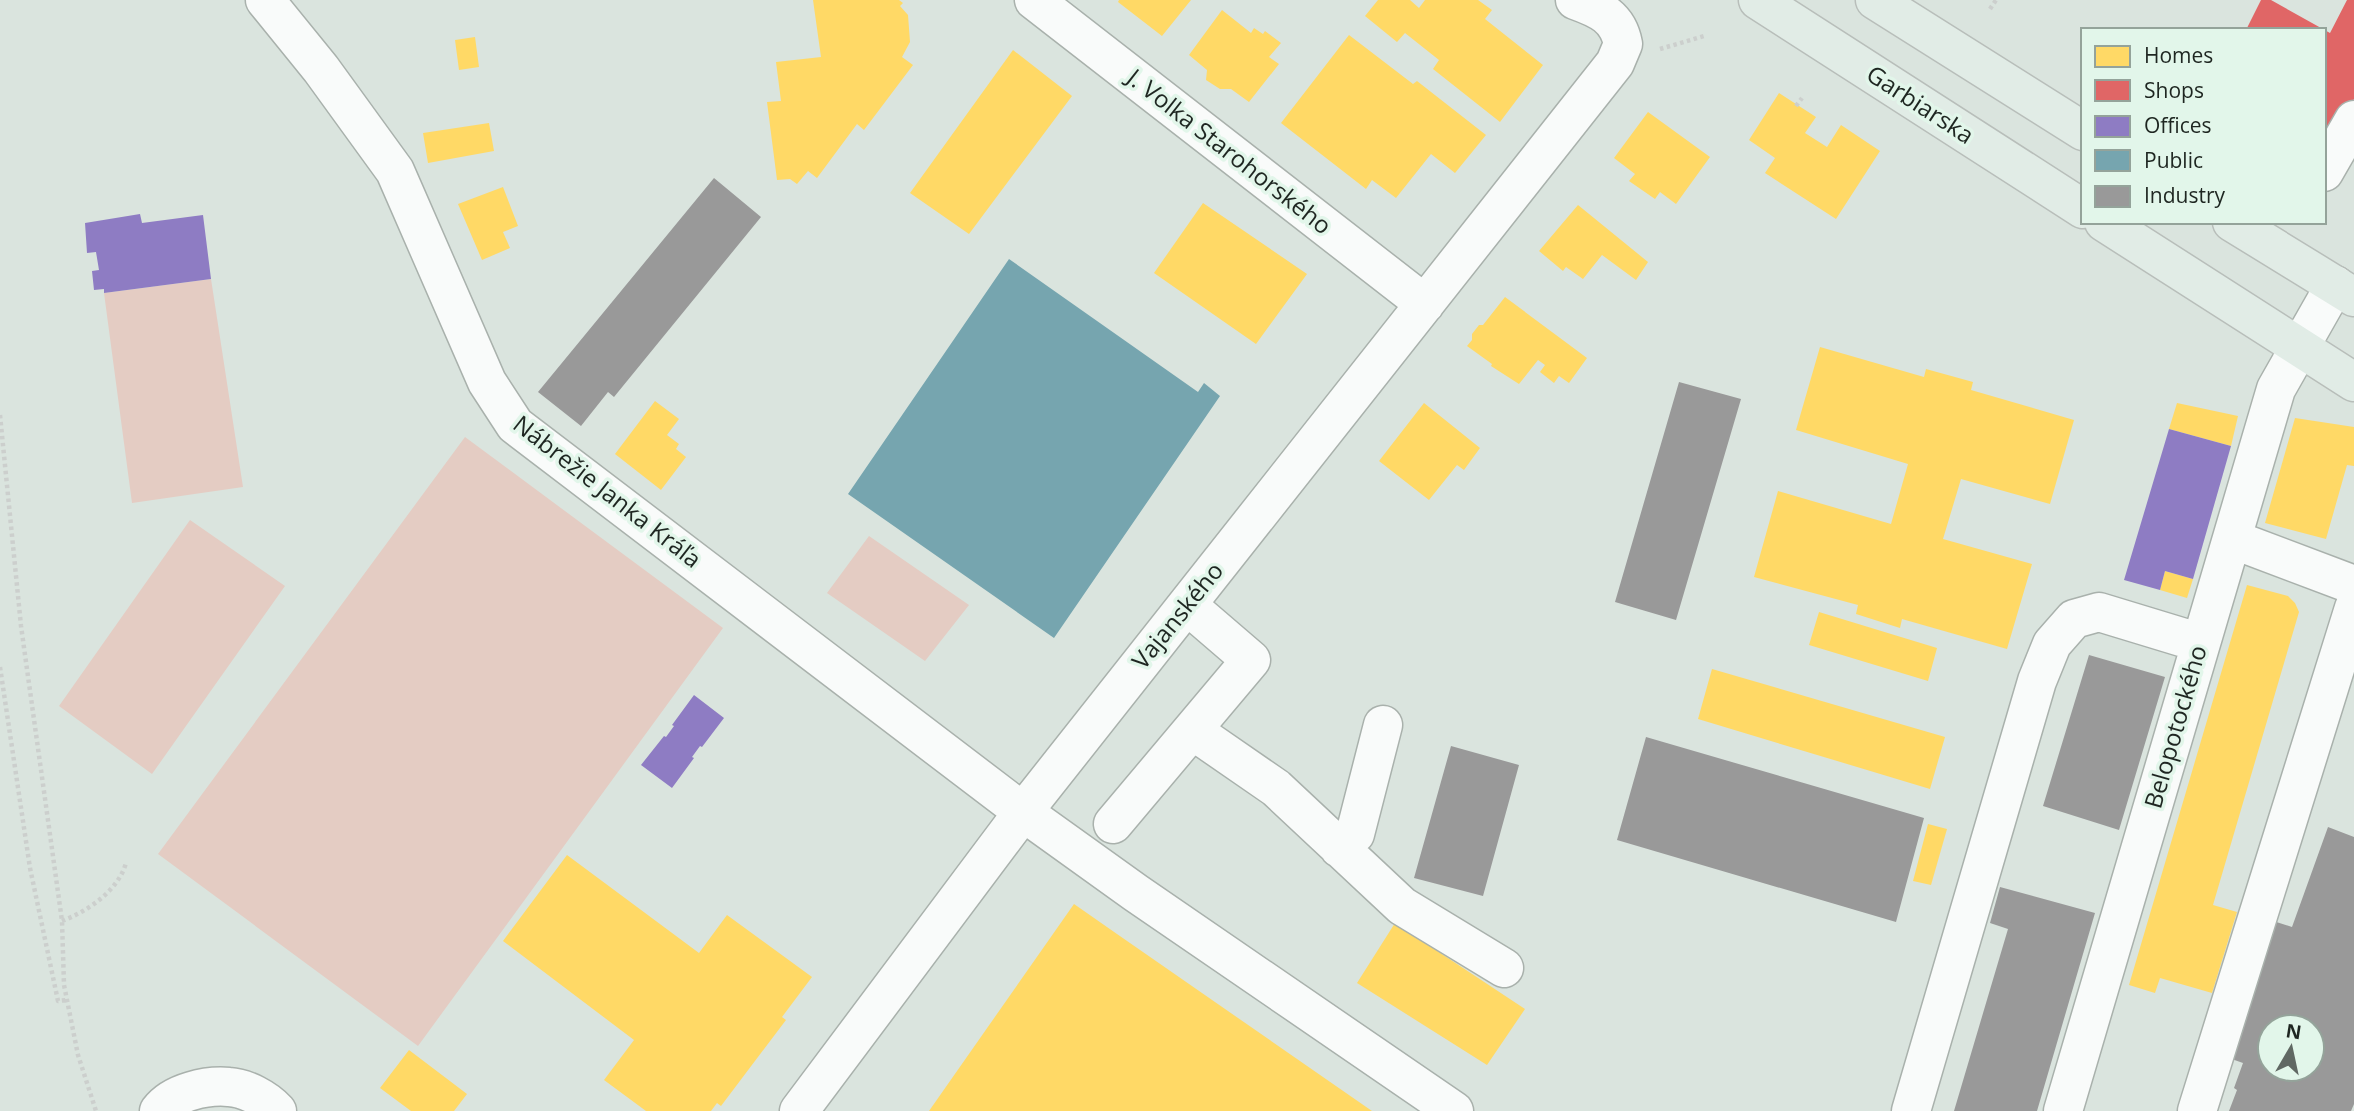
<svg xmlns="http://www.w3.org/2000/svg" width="2354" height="1111" font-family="'Open Sans',sans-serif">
<rect width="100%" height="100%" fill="#dae4de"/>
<path fill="#e4ccc3" d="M211,279l32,208 -111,16 -28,-210z
M465,437l258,191 -305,418 -260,-192z
M190,520l95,66 -133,188 -93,-68z
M869,536l100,69 -44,56 -98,-68z"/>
<path fill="#ffd966" d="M813,0h86l4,3 -3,3 8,9 2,27 -8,15 11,8 -49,65 -7,-6 -40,54 -9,-7 -11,13 -7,-5 -13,1 -10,-78 14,-1 -5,-39 45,-5z
M1119,0h72l-29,36 -44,-34z
M1378,0h32l9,8 6,-8h53l14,10 -7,9 58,46 -43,57 -67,-53 6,-9 -34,-27 -8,9 -32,-26z
M1222,10l29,23 3,-5 9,6 2,-3 16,12 -12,14 10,7 -30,38 -18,-13h-11l-14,-9 1,-10 -18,-15z
M1349,35l64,49 4,-3 69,54 -31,38 -24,-19 -35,44 -24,-18 -6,9 -85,-66z
M475,37l4,30 -20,3 -4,-30z
M1013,50l59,46 -103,138 -59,-41z
M1779,93l37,24 -11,16 22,14 14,-22 39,26 -44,68 -71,-46 10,-15 -26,-18z
M1648,112l62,45 -34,47 -16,-12 -5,7 -26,-18 6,-7 -21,-16z
M489,123l5,28 -66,12 -5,-30z
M503,187l15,39 -15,6 7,16 -28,12 -24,-56z
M1203,203l104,71 -51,70 -102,-71z
M1578,205l70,57 -12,18 -34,-25 -19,24 -17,-12 -3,4 -24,-20z
M1505,297l82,61 -18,25 -10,-7 -5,7 -14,-11 5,-7 -7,-5 -19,24 -28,-18 1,-2 -25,-18 5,-6v-6l7,-9h4z
M1820,347l104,30 2,-8 47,13 -2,8 103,30 -24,84 -89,-25 -18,60 89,25 -25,85 -105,-30 -2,9 -44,-14 2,-9 -104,-28 24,-86 113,33 17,-60 -112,-34z
M655,401l24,18 -12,16 12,9 -3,5 10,8 -25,33 -46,-36z
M1424,403l56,45 -16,22 -7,-5 -28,35 -50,-39z
M2177,403l61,13 -7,30 -62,-17z
M2295,418l59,9v39l-7,-1 -21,74 -61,-16z
M2165,571l28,8 -6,19 -27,-8z
M2247,585l41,11 7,7 4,9 -86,293 24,7 -25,81 -52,-15 -5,15 -26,-8z
M1819,612l118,36 -9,33 -119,-36z
M1712,669l233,68 -15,52 -232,-70z
M1928,824l19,5 -16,56 -18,-4z
M567,855l132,98 28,-38 85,62 -30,40 4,3 -65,86 -4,-3 -6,8h-65l-42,-31 30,-40 -131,-99z
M1074,904l43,30 255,177h-443z
M1395,923l130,86 -38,56 -130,-82z
M409,1050l58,44 -13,17h-43l-31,-23z"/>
<path fill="#e06666" d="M2261,0h10l59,33 17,-33h7v99l-30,52v-121h-78z"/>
<path fill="#8e7cc3" d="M140,214l2,9 61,-8 8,64 -107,14v-4l-10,1 -2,-19 7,-1 -3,-18 -9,1 -2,-30z
M2169,429l62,17 -38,133 -28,-8 -5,19 -36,-10z
M694,695l30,23 -22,29 -2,-1 -8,11 2,1 -22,30 -31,-23 23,-29 2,1 8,-11 -2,-1z"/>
<path fill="#76a5af" d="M1009,259l189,133 6,-9 16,13 -166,242 -206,-144z"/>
<path fill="#999" fill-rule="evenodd" d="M714,178l47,39 -147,180 -6,-5 -27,34 -43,-34z
M1679,382l62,17 -65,221 -61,-18z
M2089,655l76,22 -46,153 -76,-24z
M1646,737l278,81 -28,104 -279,-82z
M1451,746l68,19 -36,131 -69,-18z
M2328,827l26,10v267l-3,7h-122l8,-21 -3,-2 9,-25 -17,-6 41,-138 25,8zM2270,1027h42v42h-42z
M2000,887l95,26 -58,198h-83l54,-182 -18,-6z"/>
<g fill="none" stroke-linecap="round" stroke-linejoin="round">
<g stroke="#a9b1ac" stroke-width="41">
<path id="minor" d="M265,0l56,69 74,102 92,211 28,43 508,387 113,81 318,218
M1034,0l391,304
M2324,172l30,-52
M2232,539l122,46
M1192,730l84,58 126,118 102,62
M1113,824l138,-164 -64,-55
M1339,848l16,-14 28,-109
M159,1111c14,-19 48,-26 70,-24 17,1 37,12 48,24
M799,1111l224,-299 592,-749 8,-19c-5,-27 -23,-35 -48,-44
M1911,1111l126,-430 15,-37 22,-25 25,-7 102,31
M2063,1111l213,-722 59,-104
M2197,1111l157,-503"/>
</g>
<g stroke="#b8beba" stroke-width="41">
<path id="major" d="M1758,0l325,209
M1875,0l208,131
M2104,222l250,160
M2232,222l122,75"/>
</g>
<path stroke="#cccfcd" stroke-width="4.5" stroke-dasharray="3.5 3.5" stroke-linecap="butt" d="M1990,9l6,-9
M1660,49l44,-13
M1796,106l6,-8
M0,415l21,211 41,295 2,64 14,70 18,56
M0,667l30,201 28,133 9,-1
M62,921c26,-10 56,-30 64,-58"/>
<use href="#minor" stroke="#f9fbfa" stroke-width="38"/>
<use href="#major" stroke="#e1ece6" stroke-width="38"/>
</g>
<g text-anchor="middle" stroke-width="7" stroke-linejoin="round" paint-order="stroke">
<g font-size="24" fill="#1e2621" stroke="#e2f6ea">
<text transform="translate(1920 105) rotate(33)" y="8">Garbiarska</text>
<text transform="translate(1229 152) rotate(38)" y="8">J. Volka Starohorského</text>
<text transform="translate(607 492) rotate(38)" y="8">Nábrežie Janka Kráľa</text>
<text transform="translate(1178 616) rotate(-51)" y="8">Vajanského</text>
<text transform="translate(2176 727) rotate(-74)" y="8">Belopotockého</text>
</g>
</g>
<rect x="2081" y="28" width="245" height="196" fill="#e2f6ea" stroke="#94a39a" stroke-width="2"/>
<rect x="2095" y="46" width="35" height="21" fill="#ffd966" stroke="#94a39a" stroke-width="2"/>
<text x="2144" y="63" font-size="21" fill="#1e2621">Homes</text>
<rect x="2095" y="80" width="35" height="21" fill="#e06666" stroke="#94a39a" stroke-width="2"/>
<text x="2144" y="98" font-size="21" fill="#1e2621">Shops</text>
<rect x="2095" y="116" width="35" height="21" fill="#8e7cc3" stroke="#94a39a" stroke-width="2"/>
<text x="2144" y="133" font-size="21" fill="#1e2621">Offices</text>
<rect x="2095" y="150" width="35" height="21" fill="#76a5af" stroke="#94a39a" stroke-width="2"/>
<text x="2144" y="168" font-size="21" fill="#1e2621">Public</text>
<rect x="2095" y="186" width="35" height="21" fill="#999999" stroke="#94a39a" stroke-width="2"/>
<text x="2144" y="203" font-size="21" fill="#1e2621">Industry</text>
<g transform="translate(2291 1048) rotate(9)"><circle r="33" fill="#e2f6ea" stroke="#94a39a" stroke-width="2"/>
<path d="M0-5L12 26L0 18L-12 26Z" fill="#606863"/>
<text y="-10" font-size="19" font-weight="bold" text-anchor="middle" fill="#1e2621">N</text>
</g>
</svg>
